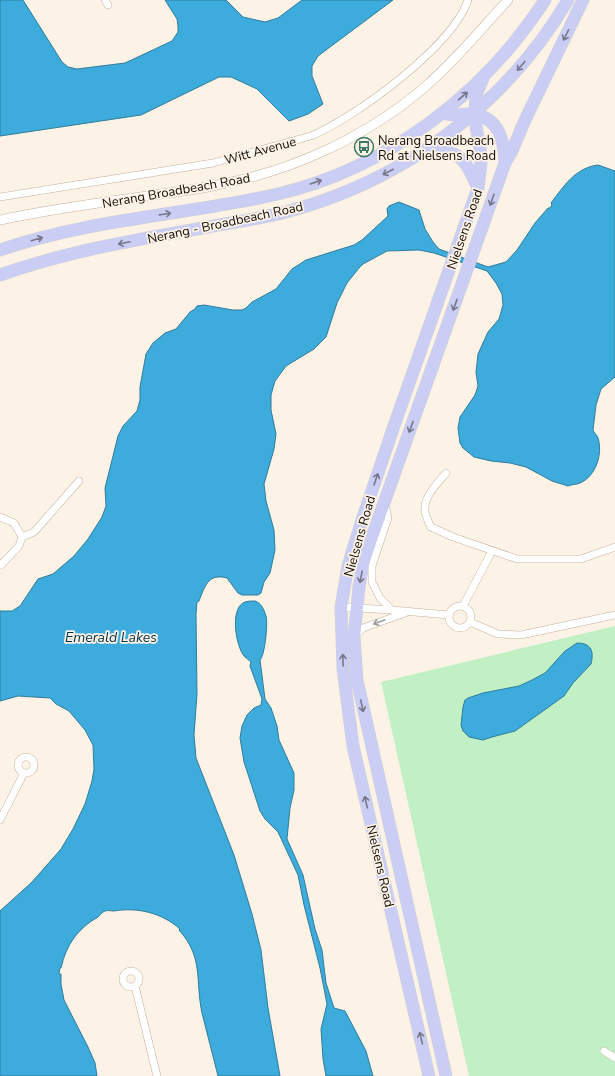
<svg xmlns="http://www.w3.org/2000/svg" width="615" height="1076" font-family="'Nunito Sans',sans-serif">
<rect width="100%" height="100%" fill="#fcf2e6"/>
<path fill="#c1f0c4" d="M615,626v450h-146l-88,-394z"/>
<path fill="#3dabdb" stroke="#307c9b" d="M0,0h23l39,62 6,5 9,2 48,-6 47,-22 6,-9v-6l-1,-7 -12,-19h61l17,17 22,5 13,-4 24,-18h91l-75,56 -6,10v10l11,28 -15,10 -19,7 -32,-32 -26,-12h-12l-78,38 -141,21z
M598,165l17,6v206l-14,12 -5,16 -3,25c1,3 4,5 5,8 5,16 -2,38 -18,45 -4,2 -8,1 -12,3l-16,-5 -26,-14 -16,-4 -19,-2 -17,-4 -11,-9 -3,-5 -2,-15 2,-11 15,-22 3,-9 -2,-14 2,-18 10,-22 11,-13 4,-14 -1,-11 -6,-11 -9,-12 -53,-18 -15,-3 -32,1 -24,13 -4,4 -12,15 -10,20 -11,34 -12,12 -28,17 -11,15 -4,14v15l5,24 -2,15 -10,35 2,17 8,29 1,20 -5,23 -6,9 -3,11 -3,2h-16l-4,-2 -11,-15c-19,-5 -22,8 -28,23l-2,1 -1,12 1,80 -3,41 2,23 38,97 18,59 9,36 7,58 12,68h-62c-5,-21 -11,-42 -16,-63 -7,-33 2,-55 -23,-83l1,-1c-18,-16 -42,-22 -66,-18 -3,0 -6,-1 -9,0 -3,1 -5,4 -7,6 -20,11 -32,28 -37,51h-1l-1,6h2v10l3,16 24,47 7,16 2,13h-97v-165l32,-29 29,-33 12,-20 12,-25 7,-23 2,-12 -1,-24 -8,-15 -16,-19 -13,-7 -6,-6 -32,-2 -18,5v-90h12l8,-5 18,-27 15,-5 21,-18 14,-17 14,-22 4,-11 -1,-18 13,-52 5,-10 14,-15 3,-11v-13l6,-33 7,-11 12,-10 11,-4 14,-17 5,-3 2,-3 7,-1 29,5h9l4,-2 6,-6 24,-13 16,-20 14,-9 48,-15 8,-5 26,-24 -1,-7 2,-3 10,-4 20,8 6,19 8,13 6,7 49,18 18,-5 11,-12 18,-27 13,-15h2l2,-3 -1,-2c13,-17 24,-35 47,-38z
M255,601c6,2 9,8 11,15 2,7 -1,39 -6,44l5,39 6,9 6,18 2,14 15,33v17l-4,18 -3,31 16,36 12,54 7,21 4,33 8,25 11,3 21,40 7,25h-47l-3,-17 -2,-30 6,-25 -7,-36 -16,-63 -6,-30 -20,-43 -13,-13 -5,-8 -16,-49 -4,-24 2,-12 5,-11 7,-7 7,-3 1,-6 -12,-33 1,-4c-2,-2 -5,-4 -7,-6 -8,-10 -14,-45 -1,-53 3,-2 8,-2 12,-2z
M577,643c15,0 17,9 14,21l-18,19 -9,13 -49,35 -23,6 -9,3 -14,-3 -6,-6 -2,-6 2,-18 2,-7 3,-2 15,-5 36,-7 11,-5 15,-8 20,-22z"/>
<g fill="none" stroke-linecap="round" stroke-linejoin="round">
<g stroke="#c2b29e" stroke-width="8">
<path id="minor" d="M105,0l3,5
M0,197l213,-34 98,-27c45,-19 142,-90 157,-136
M446,473c-9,11 -23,24 -21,39 1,5 4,11 6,15l22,10 64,22h64l34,-12
M385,505l3,13 -16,48v16l8,16 12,12
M0,517l14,6 8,14 -3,9 -18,19 -1,-1
M22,537l12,-5 45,-51
M463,606l29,-55
M449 617a11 11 0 1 1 22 0a11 11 0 1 1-22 0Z
M341,607l51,3 57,5
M470,622l28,12 23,1 94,-20
M355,636l8,-8 42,-15
M18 765a8 8 0 1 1 16 0a8 8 0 1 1-16 0Z
M0,820l24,-47
M123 979a8 8 0 1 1 16 0a8 8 0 1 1-16 0Z
M135,986l22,90
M604,1051l11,7"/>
</g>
<g stroke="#c2b29e" stroke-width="10">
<path id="tertiary" d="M0,220c51,-11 104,-18 155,-25 19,-3 39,-5 57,-9 78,-14 154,-48 214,-100 30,-26 55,-57 82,-86"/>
</g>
<g stroke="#d4d3d2" stroke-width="13">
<path id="primary" d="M442,113c5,1 9,2 13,2 6,0 13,-2 19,-1 26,5 30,27 31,49
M422,153c3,0 7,1 9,1 4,0 8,-2 13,-2 20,0 27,21 34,36
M0,250c90,-31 186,-35 278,-56 110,-26 206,-100 267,-194
M0,275c65,-23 134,-35 202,-47 28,-5 56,-9 84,-16 118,-31 220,-107 282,-212
M429,1076l-76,-330 -10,-77 -2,-62 7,-41 15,-49 32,-94 83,-235 3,-25 -1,-14 -6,-35 3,-21 6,-15
M446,1076l-89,-396 -3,-43 5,-50 5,-28 141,-396 7,-12 13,-31 58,-120"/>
</g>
<use href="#minor" stroke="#fff" stroke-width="7"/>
<use href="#tertiary" stroke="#fff" stroke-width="9"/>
<use href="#primary" stroke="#cacef5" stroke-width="12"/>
</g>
<defs><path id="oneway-shaft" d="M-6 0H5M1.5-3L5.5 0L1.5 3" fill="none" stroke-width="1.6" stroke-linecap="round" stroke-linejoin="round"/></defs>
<g stroke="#777789">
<use href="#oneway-shaft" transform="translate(566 35) rotate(116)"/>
<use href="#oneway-shaft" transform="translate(521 66) rotate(130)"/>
<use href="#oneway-shaft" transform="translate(463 96) rotate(-41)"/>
<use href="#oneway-shaft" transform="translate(388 172) rotate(153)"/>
<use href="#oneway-shaft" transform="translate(316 182) rotate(-19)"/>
<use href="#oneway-shaft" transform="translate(492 200) rotate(109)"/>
<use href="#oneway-shaft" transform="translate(165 214) rotate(-9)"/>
<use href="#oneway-shaft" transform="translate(37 239) rotate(-16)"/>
<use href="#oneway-shaft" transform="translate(124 243) rotate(168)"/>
<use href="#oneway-shaft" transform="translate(455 305) rotate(110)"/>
<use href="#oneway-shaft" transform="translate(411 427) rotate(110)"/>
<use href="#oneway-shaft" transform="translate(376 479) rotate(-71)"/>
<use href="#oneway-shaft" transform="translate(361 577) rotate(101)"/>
<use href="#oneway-shaft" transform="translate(343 660) rotate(-91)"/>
<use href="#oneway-shaft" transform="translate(362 706) rotate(78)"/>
<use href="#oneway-shaft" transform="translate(366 802) rotate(-103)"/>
<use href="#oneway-shaft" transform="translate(421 1038) rotate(-103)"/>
</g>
<use stroke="#a09e9b" href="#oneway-shaft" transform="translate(379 622) rotate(160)"/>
<defs>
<g id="bus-ring" transform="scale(1)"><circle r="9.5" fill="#fcf2e6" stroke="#3b7762" stroke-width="1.5"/><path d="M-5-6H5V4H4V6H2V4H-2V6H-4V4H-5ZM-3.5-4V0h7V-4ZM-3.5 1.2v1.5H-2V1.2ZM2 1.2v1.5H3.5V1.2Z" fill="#3b7762"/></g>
</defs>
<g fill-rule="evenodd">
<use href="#bus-ring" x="364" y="147"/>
</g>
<g text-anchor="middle" stroke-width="3.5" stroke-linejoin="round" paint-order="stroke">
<g font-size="13" fill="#120d06" stroke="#fcf2e6" text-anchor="start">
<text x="378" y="145">Nerang Broadbeach<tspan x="378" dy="15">Rd at Nielsens Road</tspan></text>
</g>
<g font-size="13" fill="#120d06" stroke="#fcf2e6">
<text transform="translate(260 150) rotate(-15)" y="5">Witt Avenue</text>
<text transform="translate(176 190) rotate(-10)" y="5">Nerang Broadbeach Road</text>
<text transform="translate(225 222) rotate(-12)" y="5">Nerang - Broadbeach Road</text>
<text transform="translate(464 229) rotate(-71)" y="5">Nielsens Road</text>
<text transform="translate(359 536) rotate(-74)" y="5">Nielsens Road</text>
<text transform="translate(381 866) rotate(77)" y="5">Nielsens Road</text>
</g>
<g font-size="14" font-style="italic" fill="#003246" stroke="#fcf2e6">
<text x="111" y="642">Emerald Lakes</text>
</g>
</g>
</svg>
